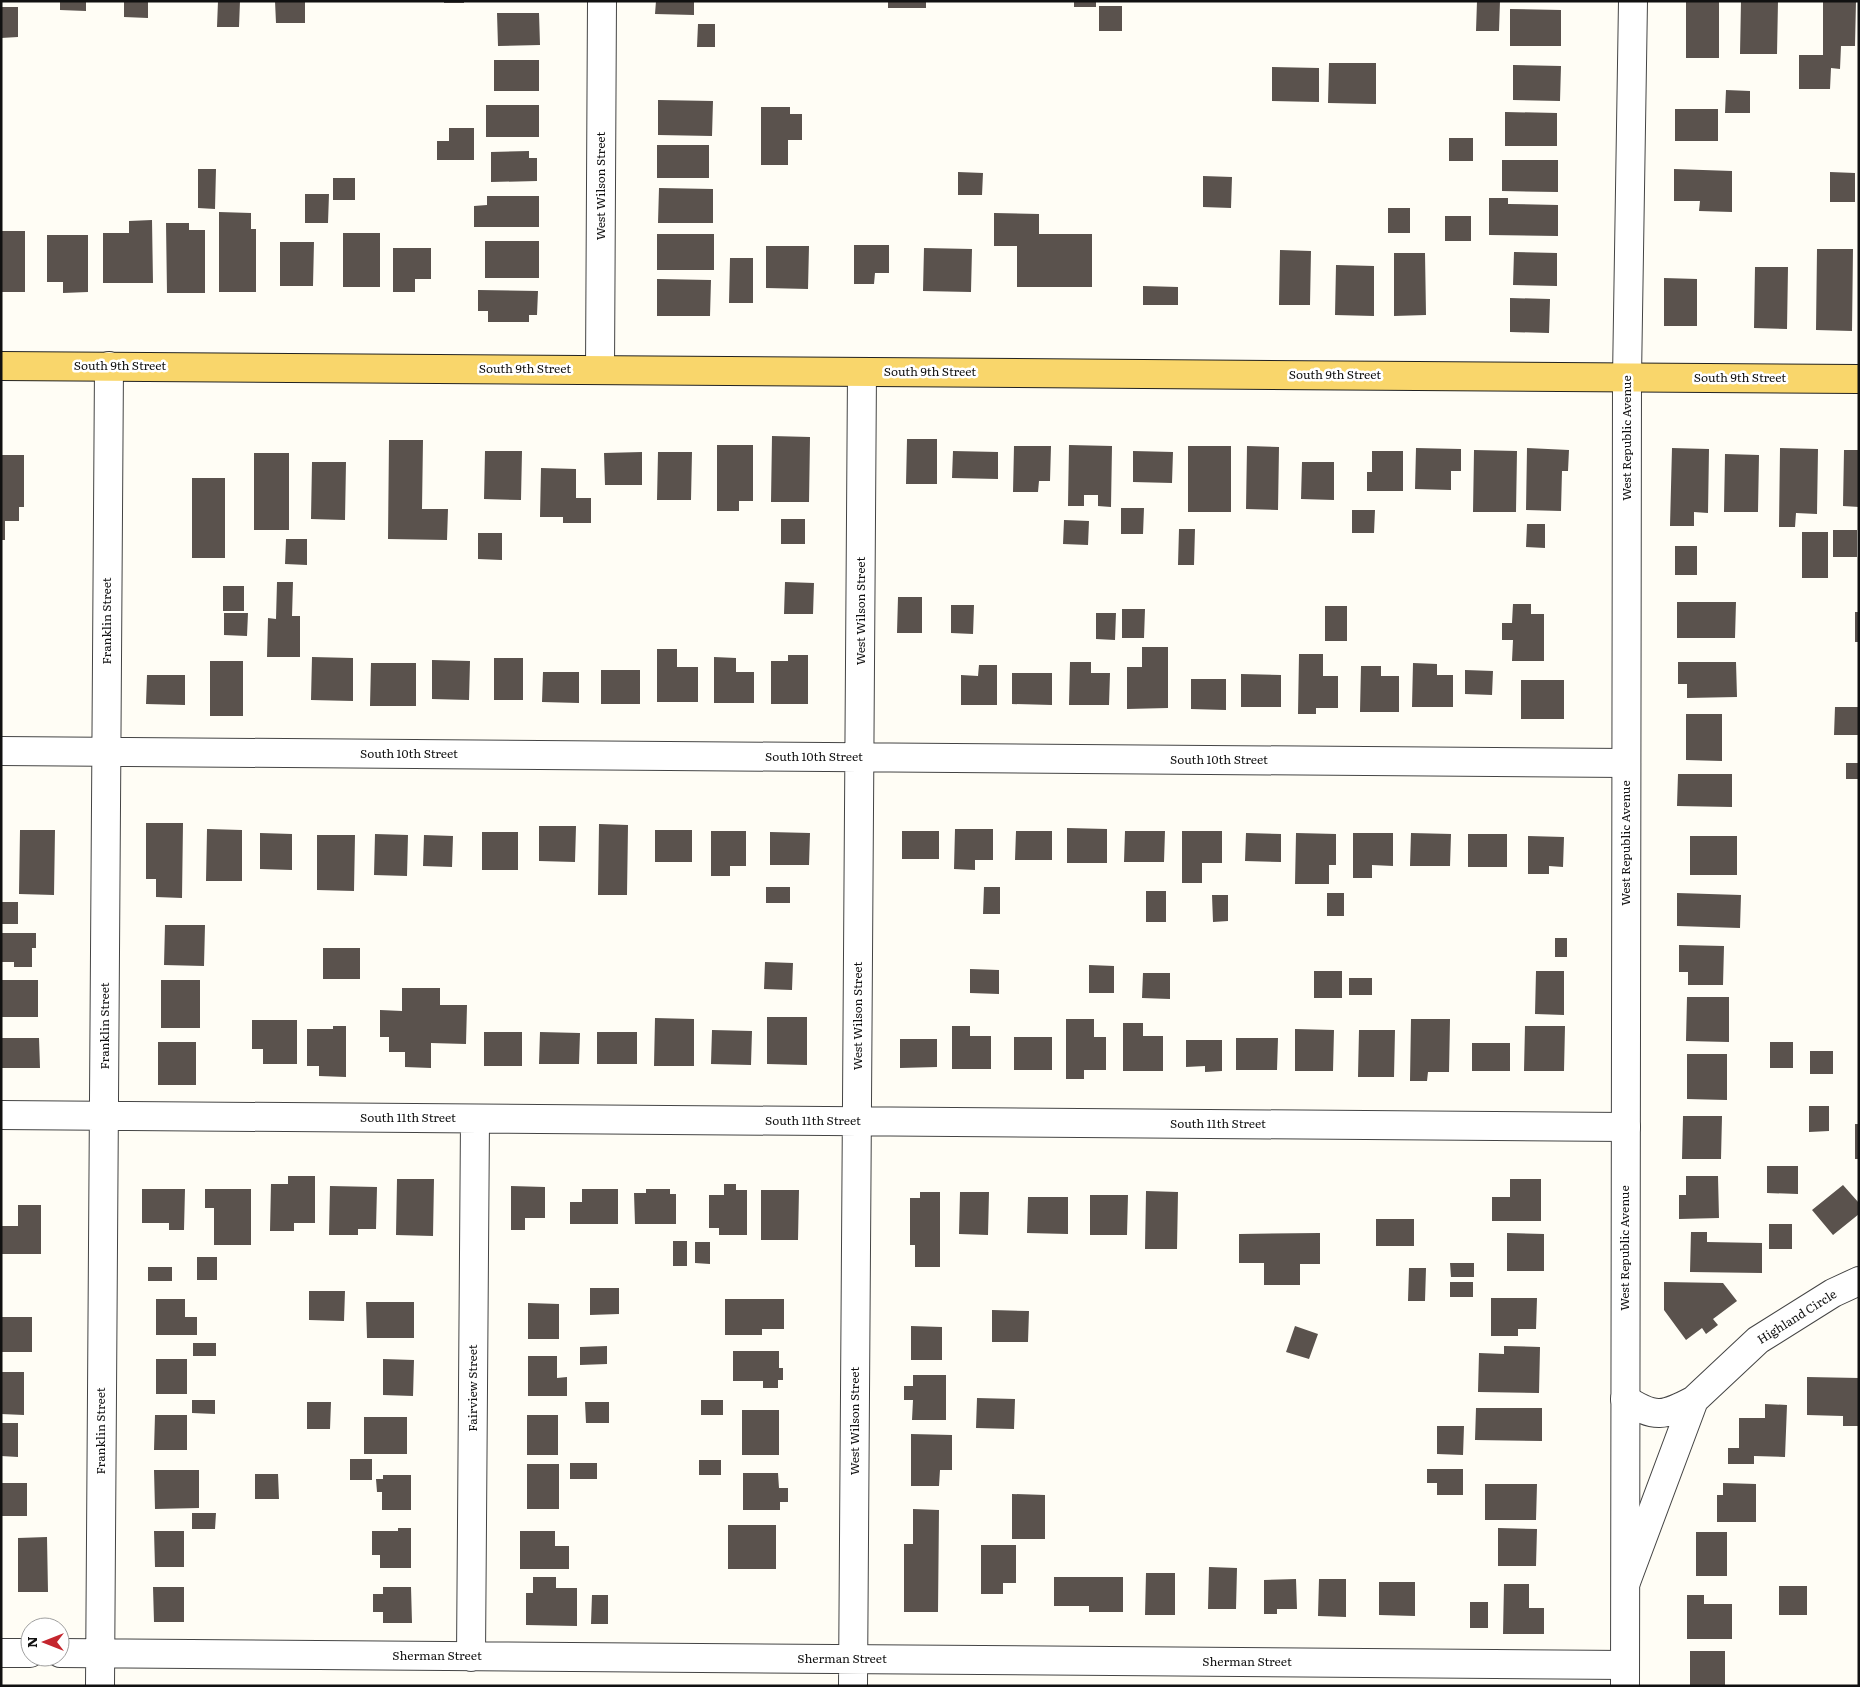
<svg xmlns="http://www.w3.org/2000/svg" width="1860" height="1687" font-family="Literata,serif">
<rect width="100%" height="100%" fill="#fffdf5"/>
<path fill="#5a524d" d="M60,1h26v10l-26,-1z
M124,1h24v17l-24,-1z
M218,1h22l-1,26h-22z
M275,1h30v22h-29z
M444,1h20v2h-20z
M656,1h38v14l-39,-1z
M888,1h38v7h-38z
M1074,1h22v6h-22z
M1477,1h23l-1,30h-23z
M1686,1h33v57h-33z
M1741,1h37l-1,53h-37z
M1823,1h33l-1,45h-14l-1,23 -9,-1 -1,21h-31v-34h24z
M1099,6h23v25h-23z
M1,7h17v30l-17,1z
M1510,9l51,1v36h-51z
M497,13h42l1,32 -42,1z
M698,24h17v23h-18z
M494,60h45v31h-45z
M1329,63h47v41l-48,-1z
M1513,65l48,1 -1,35 -47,-1z
M1272,67l47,1v34l-47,-1z
M1726,90l24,1v22h-25z
M658,100l55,1 -1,35 -54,-1z
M486,105h53v32h-53z
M761,107h29v7h12v26h-14v25h-27z
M1675,109h43v32h-43z
M1505,112l52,1v33h-52z
M449,128h25v32h-37v-19h12z
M1449,138h24v23h-24z
M657,145h52v33h-52z
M529,151v7h8v23l-46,1v-30z
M1502,160h56v32l-56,-1z
M198,169h18l-1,40 -17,-1z
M1674,169l58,2v41l-33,-1 1,-10h-26z
M958,172l25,1 -1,22h-24z
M1830,172l25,1v29h-25z
M1203,176l29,1 -1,31 -28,-1z
M333,178h22v22h-22z
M659,188l54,1v34h-55z
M305,194h24l-1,29h-23z
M487,196h52v31h-65v-21l13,-1z
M1489,198h19v6l50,1v31l-69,-1z
M1388,208h22v25h-22z
M219,212l32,1v16h5v63h-37z
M994,213l45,1v20h53v53h-75v-41h-23z
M1445,216h26v25h-26z
M152,220l1,63h-50v-50h26v-12z
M166,223h23v7h16v63h-38z
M1,231h24v61h-24z
M343,233h37v54h-37z
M657,234h57v36h-57z
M47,235h41v57l-25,1v-11h-16z
M485,241h54v37h-54z
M280,242h34l-1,44h-33z
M854,245h35v28h-14l-1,11h-20z
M766,246h43l-1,43 -42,-1z
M393,248h38v31h-16v13h-22z
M924,248l48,1 -1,43 -48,-1z
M1817,249h36l-1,82 -36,-1z
M1280,250l31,1 -1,54h-31z
M1514,252l43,1v33l-44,-1z
M1394,253h31l1,62 -32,1z
M730,258h23v45h-24z
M1336,265l38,1v50l-39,-1z
M1755,267h33l-1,62 -33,-1z
M1664,278l33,1v47h-33z
M657,279l54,1 -1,36h-53z
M1143,286l35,1v18h-35z
M478,290l60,1 -1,24h-8v7h-41v-11h-10z
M1510,298l40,1 -1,34 -39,-1z
M772,436l38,1 -1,65h-38z
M907,439h30v45h-31z
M389,440h34l-1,69h26l-1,31 -59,-1z
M717,445h36v56h-14v10h-22z
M1069,445l43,1 -1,61 -13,-1v-11h-14v11h-16z
M1014,446h37l-1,35h-11l-1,11h-25z
M1188,446h43v66h-43z
M1247,446l32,1 -1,63 -32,-1z
M1416,448l45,1v22h-10v19l-36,-1z
M1527,448l42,2 -1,21h-6l-1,40 -35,-1z
M1672,448l37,1 -1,64 -14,-1v14h-24z
M1780,448l38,1 -1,65 -21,-1 -1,14h-16z
M1474,450l43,1 -1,61h-43z
M1844,450h15v57l-16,-1z
M485,451h37l-1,49 -37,-1z
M953,451l45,1v27l-46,-1z
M1133,451l40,1 -1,31 -39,-1z
M1372,451h31v40h-36v-19h5z
M642,452v33h-37l-1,-32z
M658,452h34l-1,48h-34z
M254,453h35v77h-35z
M1725,454l34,1 -1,57h-34z
M1,455h23v52h-5v14h-14v19h-4z
M312,462h34l-1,58 -34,-1z
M1302,462h32v38l-33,-1z
M541,468l35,1v29h15v25h-28v-6h-23z
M192,478h33v80h-33z
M1121,508h23l-1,26h-22z
M1352,510h23l-1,23h-22z
M781,519h24v25h-24z
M1064,520l25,1 -1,24 -25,-1z
M1527,524h18v24l-19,-1z
M1179,529h16l-1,36h-16z
M1833,530h24v27h-24z
M1802,532h26v46h-26z
M478,533h24v27l-24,-1z
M286,539h21v26l-22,-1z
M1675,546h22v29h-22z
M277,582h16l-1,34h8v41h-33l1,-39 8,1z
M785,582l29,1 -1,31h-29z
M223,586h21v25h-21z
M898,597h24v36h-25z
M1677,602h59l-1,36h-58z
M1513,604h18v10h13v47h-32l1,-21h-11v-17h10z
M951,605h23l-1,29 -22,-1z
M1325,606h22v35h-22z
M1122,609h23l-1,29h-22z
M1855,612h4v30h-4z
M224,613h24l-1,23 -23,-1z
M1096,613h20l-1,27 -19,-1z
M1142,647h26v61l-41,1v-42h15z
M657,649h20v18h21v35h-41z
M1299,654h24v22h15v32h-22v6h-18z
M788,655h20v49h-37v-43h17z
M312,657l41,1v43l-42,-1z
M714,657l22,1v14h18v31h-40z
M494,658h29v42h-29z
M432,660l38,1 -1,39 -37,-1z
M210,661h33v55h-33z
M1070,662h21v11h19l-1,32h-40z
M1678,662h58l1,35 -50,1v-14h-9z
M371,663h45v43h-46z
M1413,663l24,1v11h16v32h-41z
M979,665h18v40h-36v-30l17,1z
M1361,666h20v10h18v36h-39z
M601,670h39v34h-39z
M1465,670l28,1 -1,24 -27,-1z
M543,672h36v31l-37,-1z
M1012,673h40v32l-40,-1z
M1241,674l40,1v32h-40z
M147,675h38v30l-39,-1z
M1191,679h35v31l-35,-1z
M1521,680h43v39h-43z
M1835,707h24v28h-25z
M1686,714h36v47l-36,-1z
M1846,763h13v16h-13z
M1678,774h54v33l-55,-1z
M146,823h37l-1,75 -26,-1v-18h-10z
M599,824l29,1 -1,70h-29z
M539,826h37l-1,36 -36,-1z
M1067,828l40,1v34h-40z
M207,829l35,1v51h-36z
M955,829h38v31h-18v10l-21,-1z
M20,830h35l-1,65 -35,-1z
M655,830h37v32h-37z
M711,831h35v35h-16v10h-19z
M902,831h37v28h-37z
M1016,831h36v29h-37z
M1125,831h40l-1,31h-40z
M1182,831h40v32h-20v20h-20z
M482,832h36v38h-36z
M770,832l40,1 -1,32h-39z
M260,833l32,1v36l-32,-1z
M1246,833l35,1v28l-36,-1z
M1296,833l40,1v31h-7v19h-34z
M1353,833h40v33l-21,-1v13h-19z
M1411,833l40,1 -1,32h-40z
M375,834l33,1 -1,41 -33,-1z
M1468,834h39v33h-39z
M317,835h38l-1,56 -37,-1z
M424,835l29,1 -1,31 -29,-1z
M1528,836l36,1 -1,30 -14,-1v8h-21z
M1690,836h47v39h-47z
M766,887h24v16h-24z
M984,887h16v27h-17z
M1146,891h20v31h-20z
M1327,893h17v23h-17z
M1677,893l64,2 -1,33 -63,-2z
M1212,895h16v26l-15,1z
M1,902h17v22h-17z
M165,925h40l-1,41 -40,-1z
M1,933h35v15h-4v19h-18v-5h-13z
M1555,938h12v19h-12z
M1679,945l45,1 -1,39h-35v-13h-9z
M323,948h37v31h-37z
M765,962l28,1 -1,27 -28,-1z
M1089,965l25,1v27h-25z
M970,969l29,1v24l-29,-1z
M1314,971h28v27h-28z
M1536,971h28v44l-29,-1z
M1143,973h27v26l-28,-1z
M1349,978h23v17h-23z
M1,980h37v37h-37z
M161,980h39v48h-39z
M402,988h38v17h27l-1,39 -35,-1v25l-26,-1v-15h-16v-15h-9v-27l22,1z
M1687,997h42v45l-43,-1z
M767,1017h40v48l-40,-1z
M655,1018l39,1v47h-40z
M1066,1019h28v18h12v33h-22v9h-18z
M1411,1019h39l-1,53h-21l-1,9h-17z
M252,1020h45v44h-34v-15h-11z
M1123,1023h20v13h20v35h-40z
M333,1026h13v51l-27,-1v-10h-12v-37h26z
M952,1026h18v10h21v33h-39z
M1525,1026h40l-1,45h-40z
M1295,1029l39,1 -1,41h-38z
M712,1030l40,1 -1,34 -40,-1z
M1359,1030h36l-1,47h-36z
M484,1032h38v34h-38z
M540,1032l40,1 -1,31h-40z
M597,1032h40v32h-40z
M1014,1037h38v33h-38z
M1,1038h38l1,30h-39z
M1236,1038h42l-1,32h-41z
M900,1039h37v28l-37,1z
M1186,1040h36v31l-17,1v-6l-19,1z
M158,1042h38v43h-38z
M1770,1042h23v26h-23z
M1472,1043h38v28h-38z
M1810,1051h23v23h-23z
M1687,1054h40v46l-40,-1z
M1809,1106h20v25l-20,1z
M1683,1116h39l-1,43h-39z
M1855,1124h4v35h-4z
M1767,1166h31v28l-31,-1z
M288,1176h27v47h-21v8h-24l1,-47h17z
M1686,1176h32l1,42 -40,1v-24h7z
M397,1179h37l-1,57 -37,-1z
M1510,1179h31v42h-49v-24h18z
M724,1184h12v6h11v45h-28v-7h-10v-33h15z
M1843,1185l16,18v11l-26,21 -21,-25z
M330,1186l47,1 -1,42h-18v6h-29z
M511,1186l34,1v31h-20v12h-14z
M142,1189h43l-1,41h-15v-7h-27z
M205,1189h46v56h-37v-37h-9z
M582,1189h36v35h-48v-22h12z
M646,1189h24v5h6v30h-41l-1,-31h12z
M761,1190h38l-1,50h-37z
M1146,1191l32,1 -1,57h-32z
M920,1192h20v75h-25v-22h-5v-47h10z
M960,1192h29l-1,43 -29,-1z
M1090,1195h38l-1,40h-37z
M1028,1197h40v37l-41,-1z
M18,1205h23v49h-40v-28h17z
M1376,1219h38v27h-38z
M1769,1224h23v25h-23z
M1691,1232h16v10l55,1v30l-72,-1z
M1320,1233v31h-20v21h-36v-22h-25v-29z
M1507,1233l37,1v37h-37z
M673,1241h14v25h-14z
M695,1242h15v22l-15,-1z
M197,1257h20v23h-20z
M1450,1263h24v14h-23z
M148,1267h24v14h-24z
M1409,1268h17l-1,33h-17z
M1450,1282h23v15h-23z
M1664,1282l59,1 14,18 -24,18 5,6 -12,9 -4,-6 -16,12 -22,-30z
M590,1288h29v26l-29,1z
M309,1291h36l-1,30 -35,-1z
M1491,1298h46l-1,31h-18v7h-27z
M156,1299h29v18h12v18h-41z
M725,1299h59v30h-22v6h-37z
M366,1302h48v36h-47z
M528,1303l31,1v35h-31z
M992,1310l37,1 -1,31h-36z
M1,1317h31v35h-31z
M911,1326l31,1v33h-31z
M1295,1326l23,8 -9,25 -23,-7z
M193,1343h23v13h-23z
M607,1346v18l-27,1v-18z
M1504,1346l36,1 -1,46 -61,-1 1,-39 25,1z
M733,1351h46v17h4v12h-5v8h-15v-7h-30z
M528,1356h29v22l10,-1v19h-39z
M156,1359h31v35h-31z
M383,1359l31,1 -1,36 -30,-1z
M1,1372h23v43l-23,-1z
M913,1375h33v45h-34l1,-20h-9v-14h9z
M1807,1377l52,1v48h-16v-10l-36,-1z
M977,1398l38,1 -1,30 -38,-1z
M192,1400h23v14l-23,-1z
M701,1400h22v15h-22z
M307,1402h24l-1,27h-23z
M585,1402h24v21h-23z
M1765,1404l22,1 -2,52 -31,-1v8h-26v-16h11v-30h26z
M1476,1408h66v33l-67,-1z
M742,1410h37v45h-37z
M155,1415h32v35h-33z
M527,1415h31v40h-31z
M364,1417h43v37h-43z
M1,1423h17v34l-17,-1z
M1437,1426h27l-1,29 -26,-1z
M911,1434l41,1v35h-12l-1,16h-28z
M350,1459h22v21h-22z
M699,1460h22v15h-22z
M570,1463h27v16h-27z
M527,1464h32v45h-32z
M1427,1469h36v26h-26v-12h-10z
M154,1470h45v38l-44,1z
M743,1473h35l1,15h9v14h-8v8h-37z
M255,1474h23l1,25h-24z
M383,1475h28v35h-29v-18h-5l-1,-13h7z
M1,1483h26v33h-26z
M1723,1483l33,1v38h-39v-27h6z
M1485,1484h52l-1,36h-51z
M1012,1494l33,1v44h-33z
M913,1509l26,1 -1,102h-34v-68h9z
M192,1513h24l-1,16h-23z
M728,1525h48v44h-48z
M398,1528h13v40h-31v-13h-8v-24h26z
M1498,1528l39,1 -1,37h-38z
M154,1531h30v36h-29z
M520,1531h35v15h14v23h-49z
M1696,1532h31v44h-31z
M47,1537l1,55h-30v-54z
M981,1545h35v38h-13v11h-22z
M1209,1567l28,1 -1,41h-28z
M1146,1573h29v42h-30z
M533,1577h23v11h21v38l-51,-1v-32h7z
M1054,1577h69v35h-34v-6h-35z
M1296,1579l1,30h-20v5h-13v-34z
M1319,1579h27v38l-28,-1z
M1379,1582h36v34l-36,-1z
M1504,1584h25v24h15v26h-41z
M1779,1586h28v29h-28z
M153,1587h31v35h-30z
M383,1587h28l1,36h-29v-11h-10v-18h10z
M592,1595h16v29h-17z
M1687,1595h17v9h28v35h-45z
M1470,1602h18v26h-18z
M1690,1651h35v35h-35z"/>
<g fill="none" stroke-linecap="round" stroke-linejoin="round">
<g stroke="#444" stroke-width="30">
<path id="minor" d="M600,370l2,-369
M1,751l1625,12
M1,1115l1625,12
M1625,1399c30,20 39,17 69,1
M1626,1582l68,-182 64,-60 75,-47 26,-12
M1,1653h29
M60,1653l1565,12
M471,1657l4,-538
M100,1686l9,-1320
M853,1686l9,-1314"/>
</g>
<g stroke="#444" stroke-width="30">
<path id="tertiary" d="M1625,1686l2,-1308 6,-377"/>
</g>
<g stroke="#222" stroke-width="30">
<path id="primary" d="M1,366l1858,13"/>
</g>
<use href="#minor" stroke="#fff" stroke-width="28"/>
<use href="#tertiary" stroke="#fff" stroke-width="28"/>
<use href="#primary" stroke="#f9d66b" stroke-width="28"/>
</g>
<g text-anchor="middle" stroke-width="5" stroke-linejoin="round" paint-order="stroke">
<g font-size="12" fill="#111" stroke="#fff">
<text transform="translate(601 186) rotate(-90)" y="4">West Wilson Street</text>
<text x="120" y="370">South 9th Street</text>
<text x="525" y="373">South 9th Street</text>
<text x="930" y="376">South 9th Street</text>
<text x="1335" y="379">South 9th Street</text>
<text x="1740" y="382">South 9th Street</text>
<text transform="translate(1627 438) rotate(-90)" y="4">West Republic Avenue</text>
<text transform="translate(861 611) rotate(-90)" y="4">West Wilson Street</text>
<text transform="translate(107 621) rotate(-90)" y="4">Franklin Street</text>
<text x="409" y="758">South 10th Street</text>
<text x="814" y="761">South 10th Street</text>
<text x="1219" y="764">South 10th Street</text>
<text transform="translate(1626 843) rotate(-90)" y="4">West Republic Avenue</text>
<text transform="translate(858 1016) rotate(-90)" y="4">West Wilson Street</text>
<text transform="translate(105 1026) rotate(-90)" y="4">Franklin Street</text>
<text x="408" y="1122">South 11th Street</text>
<text x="813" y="1125">South 11th Street</text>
<text x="1218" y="1128">South 11th Street</text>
<text transform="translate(1625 1248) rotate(-90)" y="4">West Republic Avenue</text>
<text transform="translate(1797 1317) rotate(-32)" y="4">Highland Circle</text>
<text transform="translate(473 1388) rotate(-90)" y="4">Fairview Street</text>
<text transform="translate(855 1421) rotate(-90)" y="4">West Wilson Street</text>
<text transform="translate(101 1431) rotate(-90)" y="4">Franklin Street</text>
<text x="437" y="1660">Sherman Street</text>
<text x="842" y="1663">Sherman Street</text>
<text x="1247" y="1666">Sherman Street</text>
</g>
</g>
<rect width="1860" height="1687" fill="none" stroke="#111111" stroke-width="5"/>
<g transform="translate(45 1642) rotate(270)"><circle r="24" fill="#ffffff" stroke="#a0a0a0"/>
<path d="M0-4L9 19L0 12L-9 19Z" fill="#c4262e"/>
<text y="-8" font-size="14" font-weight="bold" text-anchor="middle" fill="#111111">N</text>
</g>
</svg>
